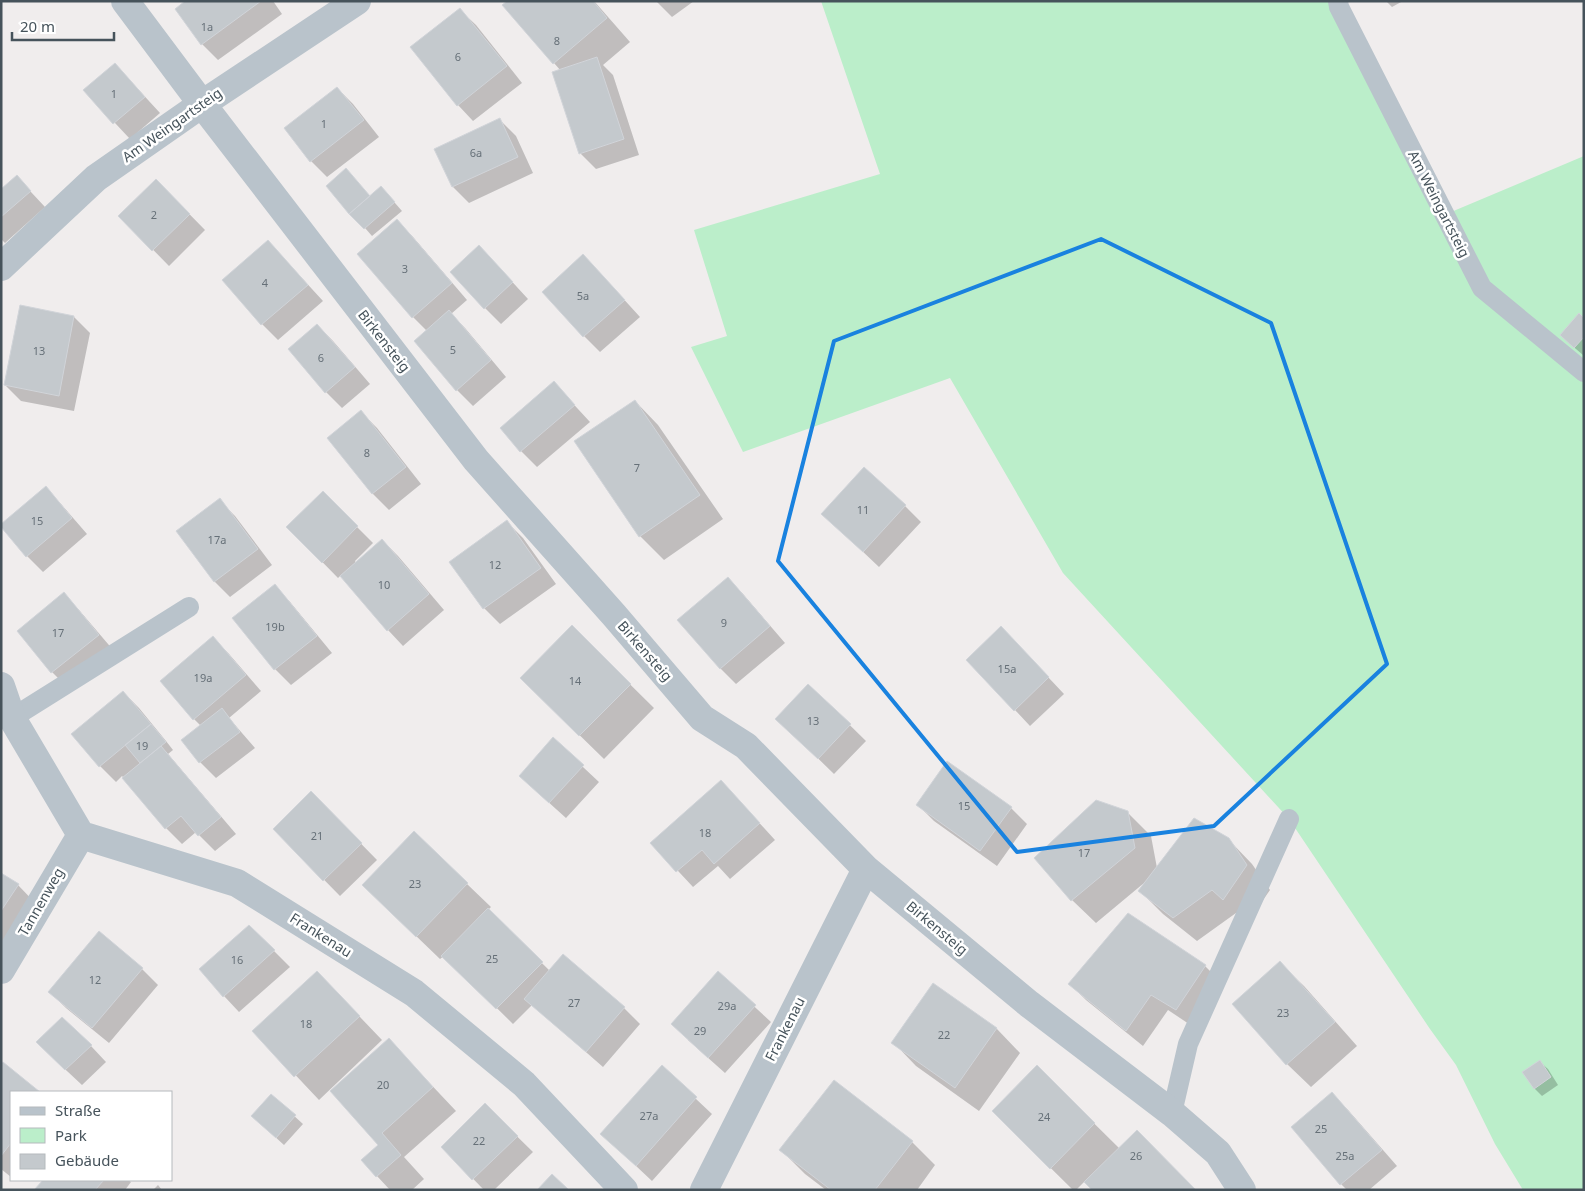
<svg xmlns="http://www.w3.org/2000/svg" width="1585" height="1191" font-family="'Noto Sans',sans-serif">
<rect width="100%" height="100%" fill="#f0eded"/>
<path fill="#bbeeca" d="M821,1h517l106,214 140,-59v1034h-61l-28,-46 -39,-79 -26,-36 -141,-210 -226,-246 -113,-195 -207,74 -52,-105 36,-11 -33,-106 186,-56z"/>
<path fill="#0003" d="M187,1h86l9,13 -64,46 -16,-16z
M509,1h85l36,41 -27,23 10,10 26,80 -43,14 -16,-16 -19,-82 -57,-65z
M656,1h38l-22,16z
M1386,1h17l-11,6z
M460,10l16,15 46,58 -49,38 -15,-16z
M115,64l45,49 -30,26 -45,-48z
M337,88l16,16 26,33 -52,40 -16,-16z
M500,120l16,16 17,37 -64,30 -16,-16 -17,-38z
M17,177l28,30 -40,36 -4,-4v-48z
M156,180l49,50 -36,36 -49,-50z
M388,195l14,16 -30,25 -7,-8 6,-31z
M397,221l16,16 54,63 -16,14 14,14 41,49 -33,29 -16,-16 -30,-59 -14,-14 -54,-63z
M268,241l55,60 -45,39 -16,-16 -38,-44z
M495,263l33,36 -27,25 -16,-16z
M599,272l41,45 -40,35 -16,-16z
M21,307l53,10 16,16 -16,78 -53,-10 -16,-16z
M1584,319v34l-1,2 -14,-12z
M317,325l16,16 37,43 -28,24 -16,-16z
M554,383l36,39 -53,45 -16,-16z
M635,401l23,24 65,94 -59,41 -24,-24z
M361,412l16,16 44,56 -32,26 -16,-16 -44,-56z
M45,488l16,16 26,30 -44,38 -16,-16z
M323,493l50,50 -18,18 1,2 26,-23 16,16 46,54 -41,36 -15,-16 -47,-55 -3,3 -50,-51z
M219,500l16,16 37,49 -42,32 -16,-16z
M905,506l16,16 -42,45 -56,-53z
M507,522l16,16 33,46 -56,40 -16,-16z
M728,578l15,16 42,49 -49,41 -16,-16z
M275,586l15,16 42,51 -41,32 -16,-16 -41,-50z
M64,594l15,16 35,41 -46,37 -16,-16 -34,-41z
M572,627l82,81 -50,51 -83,-81z
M213,638l16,16 32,37 -32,27 26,30 -39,30 -16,-16 -17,-22 18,-14 -7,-7z
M1017,644l47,50 -34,32 -15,-16z
M809,685l57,56 -32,33 -41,-40z
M123,692l16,16 27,33 7,9 -5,4 68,80 -21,17 -19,-19 -14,12 -16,-16 -44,-52 -6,6 -16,-16z
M553,739l46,43 -33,36 -30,-27z
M721,781l54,59 -45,39 -12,-13 -25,21 -41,-44z
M918,805l93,3 16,16 -30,42 -63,-45z
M327,809l50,51 -37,36 -66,-67z
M1127,812l24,24 6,32 71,-29 24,25 18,26 -23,33 -11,-10 -39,28 -34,-27 -23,-23 4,-8 -48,40 -24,-23z
M1,874l17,11 23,24 -40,62z
M467,884l24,23 -3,3 62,61 74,37 16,16 -37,43 -71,-62 -19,19 -69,-68 -4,3 -52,-50z
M249,926l41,41 -51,45 -15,-16z
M1280,963l24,23 53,60 -46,41 -24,-23 -53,-60z
M1205,966l16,16 -29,44 -24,-16 -25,36 -57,-46 -16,-16z
M142,969l16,16 -49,58 -43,-35 -16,-16z
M317,972l65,68 -63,60 -65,-69z
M718,973l53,49 -46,51 -37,-33z
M933,984l64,45 23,24 -41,58 -63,-45 -23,-24z
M389,1040l67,71 -52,46 20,22 -12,11h-22l-27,-29 17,-16z
M91,1046l15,16 -24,23 -29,-27z
M1540,1062l8,7 10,16 -16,11 -8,-8z
M3,1064l35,28h-27v85l-10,-8v-104z
M662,1067l50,47 -60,67 -50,-47z
M1037,1067l82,81 -26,42 -8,-9 -9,9h-3l-80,-79z
M1332,1094l16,16 49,56 -28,24h-22l-6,-6z
M271,1095l32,29 -19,21 -23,-21z
M485,1105l48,47 -39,38h-10l-42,-43z
M912,1142l23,23 -18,25h-91l-21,-16 -24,-24z
M44,1180h84l3,2 -6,8h-89z
M158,1185l4,5h-9z"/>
<path fill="#c4c9cd" stroke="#d1d4d9" d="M185,1h76l-60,44 -26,-36z
M507,1h86l14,17 -54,46 -51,-59z
M460,8l47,58 -50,40 -47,-59z
M597,57l27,82 -45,15 -27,-82z
M115,63l30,34 -32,27 -30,-34z
M337,87l27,33 -54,42 -26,-34z
M500,118l18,39 -66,30 -18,-38z
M346,168l24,28 -21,18 -23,-28z
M17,175l14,16 -30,26v-28z
M156,179l34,35 -38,37 -34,-35z
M381,186l14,16 -31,27 -15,-15z
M397,219l55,64 -40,35 -55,-64z
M268,240l40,45 -47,40 -39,-45z
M479,245l34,37 -29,27 -34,-37z
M583,254l42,46 -42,37 -41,-45z
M20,305l54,11 -15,80 -55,-11z
M449,310l42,50 -35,31 -42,-50z
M1579,313l5,5v19l-10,11 -14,-13z
M317,324l38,43 -30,26 -37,-44z
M554,381l21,24 -55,47 -20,-24z
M635,400l65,95 -61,42 -65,-96z
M361,410l45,57 -34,27 -45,-56z
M864,467l42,38 -43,47 -42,-38z
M46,486l26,32 -46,39 -25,-30v-3z
M323,491l35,35 -36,37 -36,-36z
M220,498l38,51 -44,33 -38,-51z
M507,520l34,48 -58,41 -34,-47z
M382,539l47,55 -42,37 -47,-55z
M728,577l42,49 -50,43 -43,-49z
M275,584l42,52 -43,34 -42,-52z
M64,592l35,43 -48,38 -34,-42z
M572,625l59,59 -52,52 -59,-58z
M1001,626l48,51 -35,34 -48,-51z
M213,636l33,39 -53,45 -33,-39z
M808,684l43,40 -33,35 -43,-40z
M123,691l28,33 -52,43 -28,-33z
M222,708l18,24 -41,31 -18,-23z
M151,724l15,18 -26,21 -15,-18z
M553,737l31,28 -35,38 -30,-27z
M161,746l60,71 -23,19 -17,-20 -16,13 -43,-51z
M947,761l65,46 -32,44 -64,-46z
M721,780l39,43 -46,41 -12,-14 -26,22 -26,-29z
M311,791l51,52 -39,38 -50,-52z
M1096,800l32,11 7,37 -64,53 -37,-43z
M1194,818l35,20 18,27 -24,35 -11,-10 -39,28 -35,-27z
M414,831l54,52 -52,54 -54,-52z
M1,873l18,11 -18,27z
M488,908l55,54 -47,47 -55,-53z
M1128,913l78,52 -30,45 -25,-15 -25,36 -58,-47z
M249,925l26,25 -52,47 -24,-28z
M99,931l44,37 -51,60 -44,-36z
M563,954l62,53 -39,45 -62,-53z
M1280,961l55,61 -49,43 -54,-61z
M317,971l43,45 -66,61 -42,-46z
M718,971l38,34 -48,53 -37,-34z
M933,983l64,45 -42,60 -64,-45z
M62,1017l30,28 -27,25 -29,-28z
M389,1038l44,49 -51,46 19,22 -25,22 -15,-17 17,-15 -48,-54z
M1540,1060l11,17 -17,12 -12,-17z
M3,1062l37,30h-29v51l-10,13v-93z
M662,1065l35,32 -61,69 -36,-32z
M1037,1065l58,58 -45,46 -58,-58z
M834,1080l79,61 -38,49h-44l-52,-40z
M1332,1092l50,58 -42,35 -49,-58z
M271,1094l25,21 -20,23 -25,-22z
M485,1103l33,33 -46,44 -31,-33z
M1137,1130l59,60h-104l-8,-8z
M552,1174l17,16h-32z
M43,1180h61l-9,10h-61z"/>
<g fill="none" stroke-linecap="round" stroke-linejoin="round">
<path stroke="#b9c3cb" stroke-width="20" d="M1338,1l1,6 143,281 102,84
M12,718l177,-111
M1172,1113l16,-69 101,-225"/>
<path stroke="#b9c3cb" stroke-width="28" d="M125,1l77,103 274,356 138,155 88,103 44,28 120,123 163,135 143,109 46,40 24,37
M1,267l95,-89 106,-74 155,-103
M1,686l11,32 69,117 156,48 177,110 110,91 100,106
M1,970l80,-135
M704,1190l162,-321"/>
</g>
<path fill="none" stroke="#1982df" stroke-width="4" stroke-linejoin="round" d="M1101,239l170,84 116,341 -173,162 -197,26 -239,-291 56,-220z"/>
<g text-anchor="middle" stroke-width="5" stroke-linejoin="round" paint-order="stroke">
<g font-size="11" fill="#667078">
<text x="207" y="31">1a</text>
<text x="557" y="45">8</text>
<text x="458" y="61">6</text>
<text x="114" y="98">1</text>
<text x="324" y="128">1</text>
<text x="476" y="157">6a</text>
<text x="154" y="219">2</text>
<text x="405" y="273">3</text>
<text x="265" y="287">4</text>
<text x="583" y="300">5a</text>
<text x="453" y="354">5</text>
<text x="39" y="355">13</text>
<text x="321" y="362">6</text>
<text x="367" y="457">8</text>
<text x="637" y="472">7</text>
<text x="863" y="514">11</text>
<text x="37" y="525">15</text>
<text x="217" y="544">17a</text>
<text x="495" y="569">12</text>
<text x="384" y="589">10</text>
<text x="724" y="627">9</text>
<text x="275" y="631">19b</text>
<text x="58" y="637">17</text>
<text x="1007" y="673">15a</text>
<text x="203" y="682">19a</text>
<text x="575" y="685">14</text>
<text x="813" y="725">13</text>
<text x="142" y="750">19</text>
<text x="964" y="810">15</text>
<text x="705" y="837">18</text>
<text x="317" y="840">21</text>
<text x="1084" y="857">17</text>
<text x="415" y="888">23</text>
<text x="492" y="963">25</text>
<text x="237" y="964">16</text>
<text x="95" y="984">12</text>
<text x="574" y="1007">27</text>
<text x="727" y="1010">29a</text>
<text x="1283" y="1017">23</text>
<text x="306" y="1028">18</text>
<text x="700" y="1035">29</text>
<text x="944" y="1039">22</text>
<text x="383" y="1089">20</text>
<text x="649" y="1120">27a</text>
<text x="1044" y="1121">24</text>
<text x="1321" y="1133">25</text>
<text x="479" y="1145">22</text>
<text x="1136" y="1160">26</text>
<text x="1345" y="1160">25a</text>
</g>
<g font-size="14" fill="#46535b" stroke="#fff">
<text transform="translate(172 125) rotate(-35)" y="5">Am Weingartsteig</text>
<text transform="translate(1439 204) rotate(63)" y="5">Am Weingartsteig</text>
<text transform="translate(384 341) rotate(52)" y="5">Birkensteig</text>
<text transform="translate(645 651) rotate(49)" y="5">Birkensteig</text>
<text transform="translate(41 902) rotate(-60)" y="5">Tannenweg</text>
<text transform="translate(937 928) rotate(40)" y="5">Birkensteig</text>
<text transform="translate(321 935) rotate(32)" y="5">Frankenau</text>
<text transform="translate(785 1029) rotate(-63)" y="5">Frankenau</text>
</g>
</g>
<rect width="1585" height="1191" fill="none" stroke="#46535b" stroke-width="5"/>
<rect x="10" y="1091" width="162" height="90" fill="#ffffff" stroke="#b5babd"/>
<rect x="20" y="1107" width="25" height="8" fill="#b9c3cb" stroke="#b5babd"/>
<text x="55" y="1116" font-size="15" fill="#46535b">Straße</text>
<rect x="20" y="1128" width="25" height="15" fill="#bbeeca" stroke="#b5babd"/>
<text x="55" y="1141" font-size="15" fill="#46535b">Park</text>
<rect x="20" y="1154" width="25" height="15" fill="#c4c9cd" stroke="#b5babd"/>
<text x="55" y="1166" font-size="15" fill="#46535b">Gebäude</text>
<path d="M12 32v8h102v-8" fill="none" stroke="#46535b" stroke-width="2.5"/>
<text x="20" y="32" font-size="15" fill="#46535b" stroke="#ffffff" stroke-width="4" paint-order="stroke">20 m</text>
</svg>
